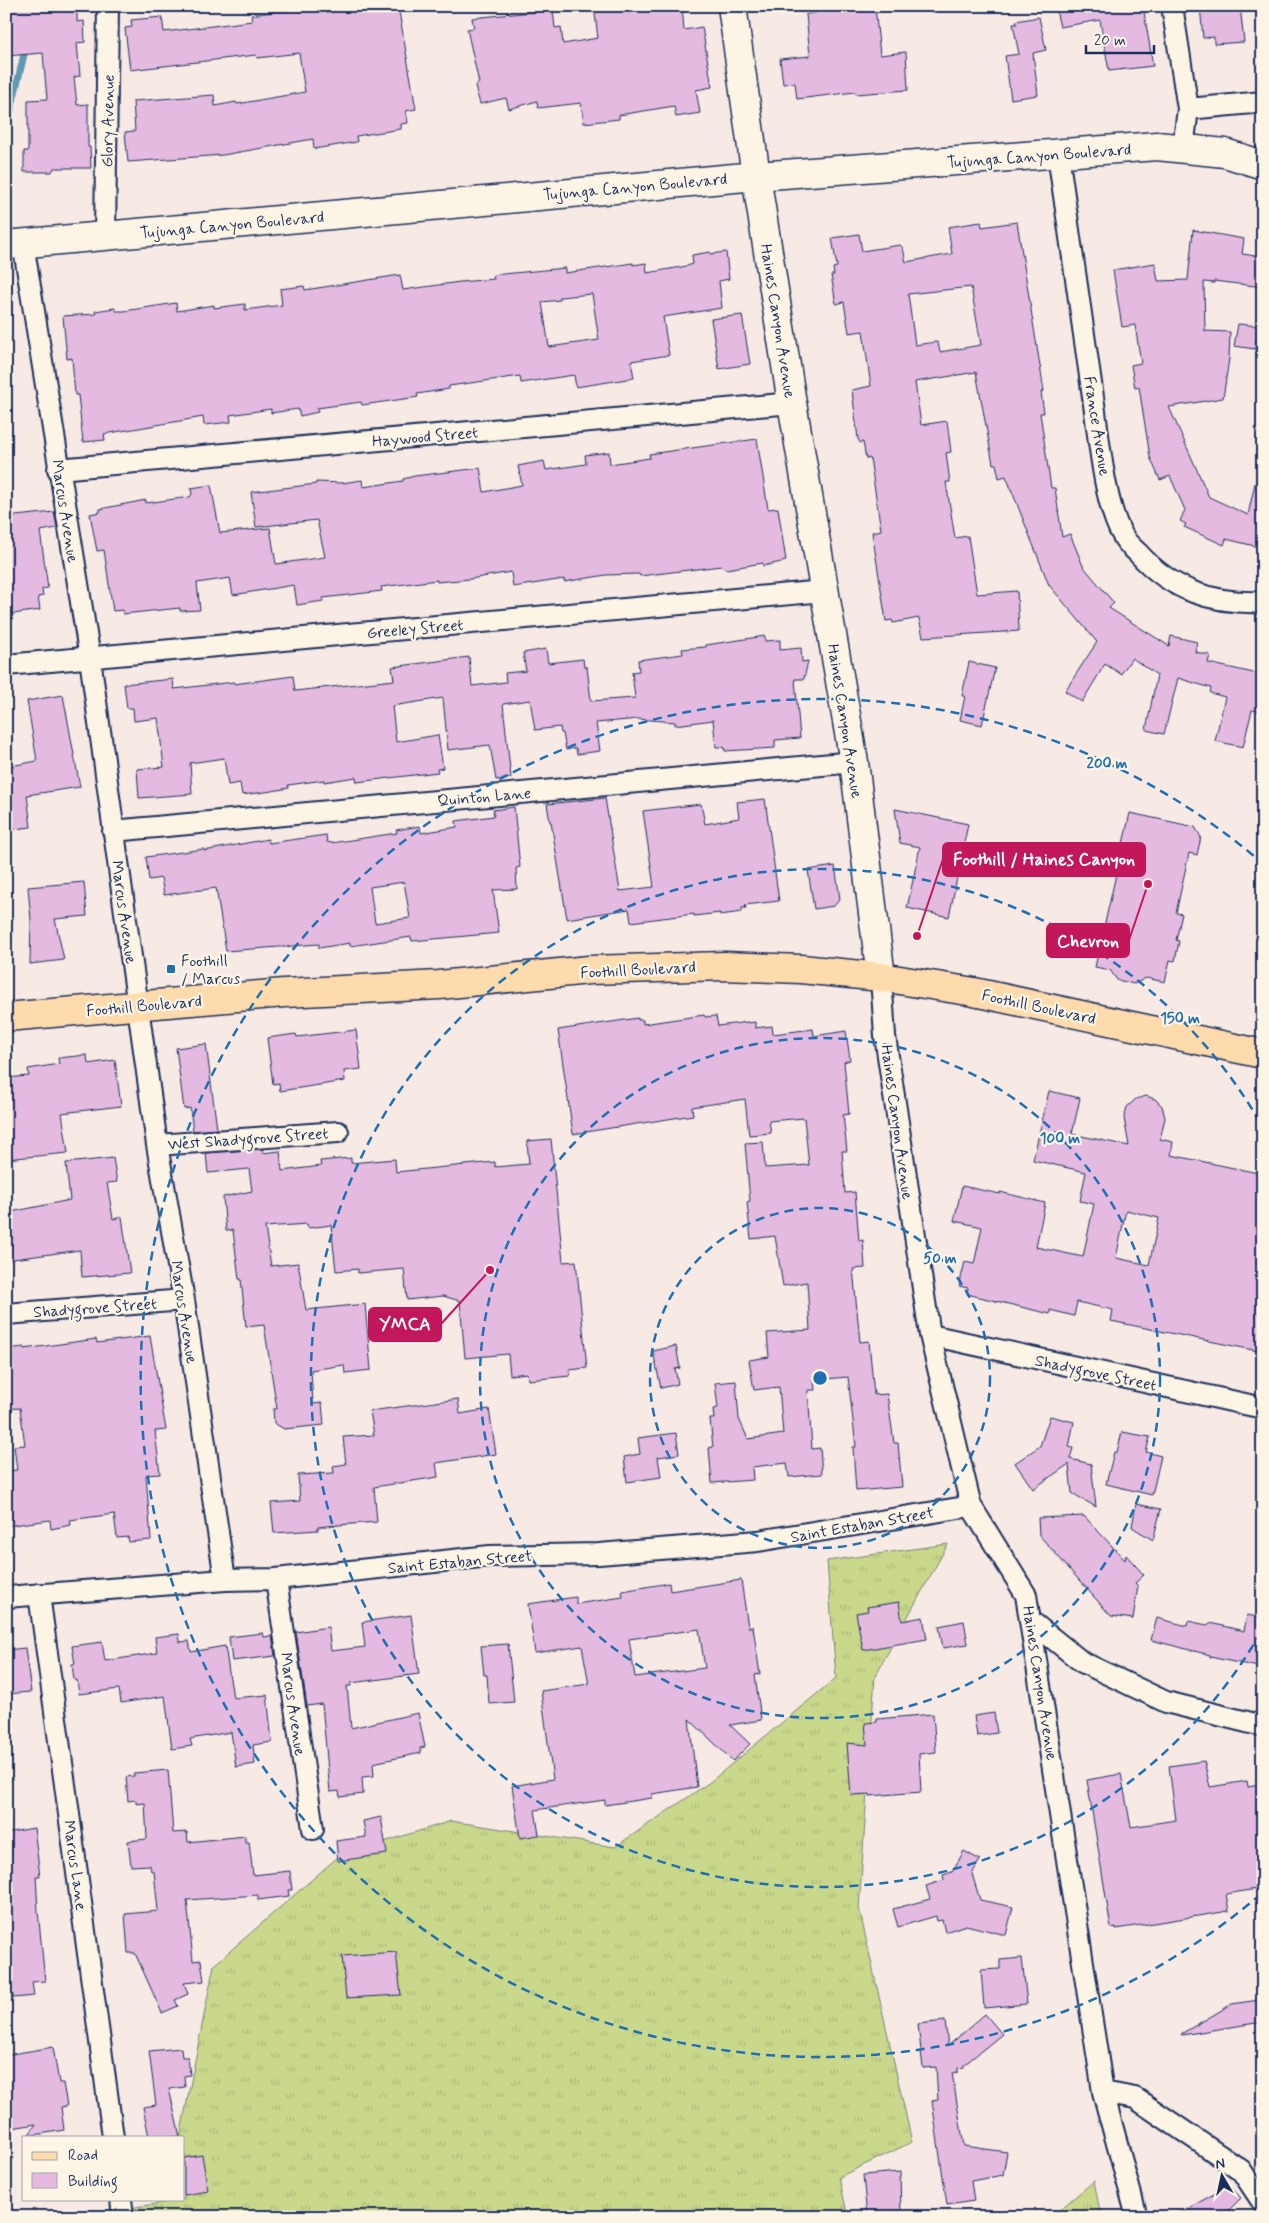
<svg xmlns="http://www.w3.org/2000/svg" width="1269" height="2223" font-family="Mynerve,sans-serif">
<defs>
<pattern id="grass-tufts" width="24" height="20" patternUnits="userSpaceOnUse" patternTransform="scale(1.25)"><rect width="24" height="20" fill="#cad88c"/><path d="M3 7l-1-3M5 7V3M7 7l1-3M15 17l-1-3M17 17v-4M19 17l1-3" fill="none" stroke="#adba7b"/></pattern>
</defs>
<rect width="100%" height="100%" fill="#f7e9e4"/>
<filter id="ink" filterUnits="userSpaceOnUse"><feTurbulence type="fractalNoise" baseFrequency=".02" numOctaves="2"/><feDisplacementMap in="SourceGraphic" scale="10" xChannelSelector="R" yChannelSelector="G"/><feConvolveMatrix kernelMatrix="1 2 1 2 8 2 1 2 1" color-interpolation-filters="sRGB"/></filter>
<g filter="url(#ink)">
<path fill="url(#grass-tufts)" stroke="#728475" d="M948,1544l-73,132 -16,232 53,234 -73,35 9,40h-774l93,-15 1,-3h16v-62h-4l34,-172 125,-109 112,-35 164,26 95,-65 126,-104 -9,-117z
M1094,2181l7,36h-50z"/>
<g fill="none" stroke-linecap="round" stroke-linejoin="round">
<path stroke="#6199b3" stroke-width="7" d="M6,131l20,-85"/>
</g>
<path fill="#e5bae1" stroke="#1b2f5e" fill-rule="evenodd" d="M6,6h71v16l7,-1 1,21 -8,1 3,33 -6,1 3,28 11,-1v43h2l1,21h-37l-2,4h-28v-21h4v-51l19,-1 -4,-46 -37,3z
M292,6h106l18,103 -10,2 2,12 -7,1v5l-45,7 1,6 -43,7 -1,-10 -90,16 -95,7 -3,-30 10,-1 -2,-30 81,-6 1,11 21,-4 1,2 68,-12 -6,-39 -42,5 -1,-3 -126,15 -5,-42 7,-1 -1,-7 31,-3 2,15 88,-11 -1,-6 42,-6z
M594,6h88l2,24 18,-3 10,60 -16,3 4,23 -24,4 -2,-11 -55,9v4l-35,4 -3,-20 -43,5 -1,-7 -28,8 -3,-11 -26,6 -5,-18 4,-3 -12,-54 7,-1 -2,-10 81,-8 2,18 6,-1 2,17 35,-6z
M815,6h43v2l17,-1 5,48 26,-3 2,38 -52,4 -1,-2 -58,7 -2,-16 -12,1 -3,-25 30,-3 -4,-42 10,-1z
M1055,6h88l10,60 -44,5 -9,-51 -40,7z
M1200,6h40l4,36 -30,2v-7l-11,1z
M1039,17l7,33 -13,3 5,42 -27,4 -6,-43 14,-2 -6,-30h4l-1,-3z
M981,222l1,5 35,-5 27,169 -3,1 3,21h-4l11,75h4l7,49 8,-3 13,32 31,37 -5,5 60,38 2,-10 26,6 -2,10 15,3 -2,8 55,12v37l-11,-2 -9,37 -28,-6 10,-44 -15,-4 1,-5 -33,-10 -14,56 -18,-4 11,-55 -25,-17 -11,16 -16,-10 -23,38 -17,-11 32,-49 -48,-57 -43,-109 -7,2 -3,-14h-3l-17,-92 -61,10 6,43 26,-4 4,31 -5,1 4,29h-4l9,56 13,-2 9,58 40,-3 2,40 -96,6 -4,-19 -26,5 -1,-3 -6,1 -14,-89 9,-2 -11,-72 -4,1 -3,-17 -3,1 -2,-4 -6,-49 19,-4 -8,-55 -14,2 -5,-31 -8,2 -5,-29h3l-1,-7 4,-1 -5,-29 27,-4 3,17 38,-6 3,3 3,14 46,-8 -4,-27zM971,287l10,58 -41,7 -2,-9 -2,-1 -21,3 -7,-51z
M1193,230l51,9 -2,15 21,3v30l-49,-6v2l-10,-1 1,49 25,1 -1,27 -6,39 -54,9 40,90 39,18 7,-32 8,1v64l-37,-9 -2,6 -40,-18 2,-3 -6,-3 5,-11 -15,-34 -10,4 -10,-23 -11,-70 -4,1 -4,-23 10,-2 -6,-38 -13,2 -9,-57 42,-7 3,18 30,-1z
M710,252v2l16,-2 3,27 -10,2 3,27 -59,9 6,38 -38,6 3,17 -58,9 -2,-12 -53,8 -1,-7 -71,10v3l-32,5 1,3 -56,8 -1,-3 -44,6 1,4 -18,4 -2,-7 -27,4v-4l-41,6 1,7 -27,3 -1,-8 -99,17 1,6 -22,2 -5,-47h-3l-3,-37 -5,1 -4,-43 33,-2 -1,-3 20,-3 1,3h8l52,-8 1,8 37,-6v3l31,-4v6l37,-5 -2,-16 24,-3 1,4 95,-15 3,15 57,-8 34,-3 -1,-4 72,-7v5l68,-10v2l13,-2 1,10 40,-7 6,-2 -1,-9zM592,294l7,46 -50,7 -7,-45 18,-2v-3z
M742,315l8,49 -31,5 -8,-50z
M1238,324l20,2 -3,23 -21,-3z
M757,439l11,70 10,-1 8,53 -23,5v-3l-37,6 -5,-3 -81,10 -1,-2 -33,1 -42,7v-3l-51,8 -2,-15 -41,7 -33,3v-2l-56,7 1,4 -59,7v3l-26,4 -3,-20 -61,10 -3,-17 -33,5 3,27 -20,1v-3l-57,6v-4l-10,1 -9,-61 -7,1 -7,-37 10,-2v-3l46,-9v3l44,-6 2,-3 -1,-6 20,-3 9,48 50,-5 6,36 49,-7 -8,-37 -61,7 -5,-35 65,-8v-2l26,1 20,-3 1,7 40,-6v-2l12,-3 65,-8 4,24 38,-7 -4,-19 26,-5 2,9 40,-6 -1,-9 24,-3 1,12 40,-6 -1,-4z
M54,512l3,16 -17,3 8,57 -6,1 1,7 -5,1 2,13 -34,5v-98z
M765,636v5l15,-1v10l21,-2 1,14 6,-1 -4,18h-9l5,59 -25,2v8l-50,3 -1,-4h-8l-3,-27 -38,5v-3l-37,-3 -42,4 4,28 -23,3 -1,-6 -10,2 -3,-17h-2l-1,-6 -25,3 -5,-30 -27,4 8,74 -15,2 -6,-35 -42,5 -5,-52 -51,8 4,36 42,-7 5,33 -6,1 1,3 -81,10 -1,-5 -32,5v-2l-36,5 1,3 -17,3 -30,4 -2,-12 -12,2 -4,-27 -34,5 2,31 -53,4 -2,-29 27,-2 -6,-49 -24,3 -1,-13h-6l-3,-24 49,-5 1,10 60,-7v2l59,-8 2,15 99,-11 -2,-13 77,-10 3,29 34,-4 -1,-9 21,-2 -3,-18 23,-4 2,14 35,-4 1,8h3l4,34 44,-3 -3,-26 7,-1 -1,-11 45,-6 -1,-5 24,-2v-2z
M969,662l26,6 -13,57 -22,-5 5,-24h-3z
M63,695l17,92 -53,8 4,32 -25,3v-63l31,-6 -10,-60z
M605,798l15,93 34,-4 -11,-76 58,-7 4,20 34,-6 -2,-16 28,-3 14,102 -34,4 1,3h-4v4l-22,3v-2l-26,3v-2l-63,8 -2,-13 -62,10 -16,-97h-1l-3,-18z
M514,807l6,60 -4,1 1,21 -24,1 6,43 -87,8 -1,-4 -61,9v-3l-31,5v-4l-93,7 -10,-63 -52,7 -3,-17 -12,2 -3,-23 58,-8v2l64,-12 1,4 57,-8 1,7 4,1 66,-10 -1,-3 24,-4 1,7 36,-6 -1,-6 38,-5 -1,-6zM404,882l6,36 -35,5 -5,-36z
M895,809l73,15 -19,93 -42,-9 13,-61 -20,-4z
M1130,813l65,14 6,10 -4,18 -8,-2 -13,60 6,1 -6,26 3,1 -4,20 -5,-1 -5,22 -19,-4 -12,6 -17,-4 -7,-10 -15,-3z
M835,866l5,33 -6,7 -20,3 -6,-39z
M84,882l3,34 -32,3 9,41 -34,4 1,-44 -3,-33z
M704,1015l1,2 11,-1 2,10 30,-4v1l7,-1v6l17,-2 1,8 40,-5 1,7 32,-5 4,29 -6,2 5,52 -6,1 4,36h-5l3,42 10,-1 4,49 4,-1 2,28 -12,1 7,73 9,-1 5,54 13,-1 7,49h4l4,44 -46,4 -3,-44h3l-8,-70 -34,3 1,10h-7l4,59 8,-1 2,26 -33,3 -2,-14 -35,4 1,13 -41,3 -3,-35 4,-1 -3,-28h4l-1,-10 5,-1 -3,-25 21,-2 3,38 9,20 35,-5 -4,-47 -25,3 -5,-30 20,-3 -2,-24 43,-3 -3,-48 -24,4 -8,-50 -24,3 -4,-37 3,-1 -5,-58 18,-1 2,26 44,-3 -5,-47 -35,3 2,12 -22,2 -4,-36 -53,8 1,8 -120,19 -15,-104 80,-12v2h5v4z
M356,1030l5,39 -17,2 1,10 -65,10 -1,-8 -6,1 -6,-46 29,-4 1,3z
M206,1044l11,85 -24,2 -3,-23 -6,1 -8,-61z
M87,1055l1,9 27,-4 6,46 -59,7 6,40 -62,6v-81l23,-2 -1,-7 31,-5 -1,-6z
M1049,1091l31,7 -8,36 57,12 -5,-28 3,-11 9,-8 10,-3 9,3 7,7 3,12 -5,21 13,3 -2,13 92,19v178l-152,-31 2,-11 -36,-8 -3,14 -24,-6v4l-83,-20 1,-6 -9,-2 6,-24 9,2 8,-37 -28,-6 8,-35 38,8v-2l45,11 -9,44 47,10 11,-53 -14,-3 6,-29 -53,-12zM1126,1210l33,8 -10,47 -33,-7z
M551,1139l12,123 13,-1 11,107 -18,2 1,6 -42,4 -1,-7 -17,2 -2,-21 -43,4 -5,-57 -17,-5 -36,4 -3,-31 -46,4v-4l-22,2 -5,-46 -23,3 -1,-4 -42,3 6,39 27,-3 8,47 59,-6 6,66 -26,3 -1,-8 -33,5 2,34 9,-1 2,22 -40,4 -10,-6 -1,-14h4l-13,-84 -18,2 -5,-48h-2l-6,-49 -7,1 -3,-34 29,-6 -3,-22 -41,4 -2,-20 57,-4v4l17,-2 2,20 39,-5 -1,-5 31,-3v5l44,-4 1,13 99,-10v5l34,-3 -2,-23z
M113,1158l4,24 -10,1 6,36 9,-2 8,56 -48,4 -2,-27 -74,10v-47l64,-13 -4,-37z
M150,1336l16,94 -11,1 5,43 -14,1 5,65 -22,2 -1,-5 -11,1 -3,-24 -44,6 1,5 -20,4 -1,-9 -44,6v-55l11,-1 -3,-24 11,-1 -5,-37 -14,1v-60l18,-2v2l72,-10 1,4z
M676,1346l4,22 -5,1 3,15 -17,4 -8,-37z
M458,1399l2,15 29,-5 7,45 -60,9 2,14 -64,10 3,35 -51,4 -8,1v3l-44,3 -3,-30 29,-2 -2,-26 36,-2 -1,-7 13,-2 -3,-27 31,-2 -4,-24z
M1050,1416l24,6 -5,25 4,1 -3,11 21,5 5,43 -24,-14 -3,-29 -36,25 -18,-26 25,-17z
M1122,1432l28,5 -4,15 15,4 -9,39 -46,-11 8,-32h3z
M676,1433l3,21 -21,3 3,20 -34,5 -3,-25 16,-3 -2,-16z
M1136,1504l25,5 -8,31 -21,-13z
M1084,1516l41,44 1,-5 18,20 -9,8 3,3 -5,33 -22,-3 -72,-81 -1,-17z
M741,1580l7,47h5l7,47 -5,1 6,45 -31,5 20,19 -17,17 -44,-42 8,68 -45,7v4l-47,7v-5l-70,10 4,25 -19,3 -8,-52 41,-7 -12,-88 48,-7 -7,-38 -47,7 -7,-49 48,-7v7l47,-7 -1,-6 47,-8 1,8zM699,1629l6,39 -70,9 -6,-38z
M899,1602l3,19 21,-4 4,22 -64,11 -7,-37 12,-2 -1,-4z
M411,1615l8,59 -68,9v3h-4l4,42 67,-15 7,34 -5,1 1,5 -48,10 1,13 -12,1 1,17 -23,3 -1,-6 -9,1 -8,-88 -15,2 -11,-74 32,-5 3,24 34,-4 -3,-25z
M1247,1615l16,3v50l-53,-11v-2l-59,-15 6,-22 30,8 1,-5 19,4 3,-2 34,8z
M964,1621l4,23 -25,4 -4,-22z
M263,1633l1,4 8,-1 3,20 -43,5 -3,-24z
M179,1634l1,8 9,-1 2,11 34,-6 8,52 34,-3 5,47 -19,3 2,19 -19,3 -5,-35 -41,7 2,7 -20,3 -7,-53 -44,7 -2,-14 -40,5 -2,-14h-3l-2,-16h3l-3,-18 30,-4 3,19 52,-8 -2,-16z
M508,1644l6,58 -25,2 -2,-29h-3l-3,-29z
M25,1648l6,44 -25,2v-44z
M994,1713l3,20 -20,3 -3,-20z
M933,1714l3,38 -17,2 2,38 -51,4v-2l-19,1 -4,-52 20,2 -2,-22 12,-1v-3z
M1204,1761l6,26 37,-6 1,6 15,-3v104l-37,6 3,17 -113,18v-2l-5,1 -24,-148 34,-6 10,53 45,-7 -7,-54z
M168,1770l5,63 14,-1 1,10 57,-6v6h4l4,33 37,-4 2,19h-4l1,6 -31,4v-5l-71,5 6,61 8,-1 3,21 -20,2 4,11 -13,6 3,6 -16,7 -27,-60h-7l-3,-39 33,-3 -4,-40h-3l-1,-6 -19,1 -3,-25 19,-2 -2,-36 -9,1v-4l-8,1 -2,-24 8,-1v-3z
M381,1817l6,37 -49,7 -2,-20 30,-4 -3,-16z
M34,1828l6,48h-4l2,35 7,70 -13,1 2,14 -21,2 -7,-60v-105z
M964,1851l16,9 -8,14 8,26 33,7 -7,28 -40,-10 -21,7 -3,-12 -5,1 -1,-5 -38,11 -5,-18 37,-10 -4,-13 18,-6 -1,-5 9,-3z
M396,1952l5,43 -55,3 -4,-42z
M1022,1958l5,46 -43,4 -3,-38 19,-1v-9z
M1259,2000l3,22 -80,13 -1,-1 51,-30z
M985,2014l17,20 -38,31v2l-6,1v4l-6,1 12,73 43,6 -4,23 -32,6 3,20 -27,4 -15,-104 6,-1 -2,-33 -13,1 -5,-44 27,-3 3,25z
M53,2047l6,36h4l4,23 -6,1 3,23 -36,6 8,-12 -30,5v-74z
M181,2048l1,9h6l2,18 -6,1 1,11 -16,2 11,48h-31l-6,-30 13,-2 -7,-54z
M202,2155l6,36 -24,4v-37z
M900,2172l1,45h-34l-4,-42z
M1226,2182l15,16 -19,19h-50l44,-24z"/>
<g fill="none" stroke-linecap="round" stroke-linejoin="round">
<g stroke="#1b2f5e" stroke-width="24">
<path id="street" d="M1172,6l16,103 -5,39
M1188,109l75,-7
M1058,154c12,83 24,167 36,250 5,36 11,103 29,132 3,7 10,12 15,17 34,38 75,51 125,49
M105,236l3,-230
M23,243l67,415 67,487 27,155 41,280
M58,469l734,-66
M6,665l818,-74
M113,831l741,-69
M881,977l4,59 45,299 41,171 55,89 77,497 34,125
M157,1145l181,-13
M6,1314l178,-14
M930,1335l333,73
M276,1579l37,250
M39,1594l74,543
M6,1597l219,-17 51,-1 214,-23 109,-2 159,-13 213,-35
M1032,1622l50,40 84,40 97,24
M1103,2092l32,6 106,72 22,33
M121,2199l2,18"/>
</g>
<g stroke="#1b2f5e" stroke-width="31">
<path id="secondary" d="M732,6l24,170 36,227 62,359 27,215
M6,245l750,-69 401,-30 68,7 38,12"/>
</g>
<g stroke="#1b2f5e" stroke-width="31">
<path id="primary" d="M6,1017l278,-24 155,-8 150,-15 135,-4 77,3 80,8 93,15 289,62"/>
</g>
<use href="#street" stroke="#fcf5e5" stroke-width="20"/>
<use href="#secondary" stroke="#fcf5e5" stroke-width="28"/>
<use href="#primary" stroke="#fedbac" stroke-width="28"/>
</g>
</g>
<g fill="none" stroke="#1f6fb2" stroke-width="2.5" stroke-dasharray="9 6">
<circle cx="820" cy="1378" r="170"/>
<circle cx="820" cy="1378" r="340"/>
<path d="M1261 1632A509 509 0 1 1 1261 1124"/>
<path d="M1261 1894A679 679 0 1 1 1261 862"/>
</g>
<rect fill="#1f6fb2" stroke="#fcf5e5" stroke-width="2" x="166" y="964" width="10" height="10" rx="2.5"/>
<g text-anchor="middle" stroke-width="4.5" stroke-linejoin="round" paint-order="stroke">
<g font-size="16" fill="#1b2f5e" stroke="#fcf5e5">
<text transform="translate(107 121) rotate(-89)" y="6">Glory Avenue</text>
<text transform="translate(1039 155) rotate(-4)" y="6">Tujunga Canyon Boulevard</text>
<text transform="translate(635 186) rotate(-5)" y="6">Tujunga Canyon Boulevard</text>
<text transform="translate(232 224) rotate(-5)" y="6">Tujunga Canyon Boulevard</text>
<text transform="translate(779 321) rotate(81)" y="6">Haines Canyon Avenue</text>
<text transform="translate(1098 426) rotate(81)" y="6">France Avenue</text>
<text transform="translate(425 436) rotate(-5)" y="6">Haywood Street</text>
<text transform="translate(66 511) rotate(81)" y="6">Marcus Avenue</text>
<text transform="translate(415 628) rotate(-5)" y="6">Greeley Street</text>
<text transform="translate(846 721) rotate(81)" y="6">Haines Canyon Avenue</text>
<text transform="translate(484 796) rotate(-5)" y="6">Quinton Lane</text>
<text transform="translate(125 912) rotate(82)" y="6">Marcus Avenue</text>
<text transform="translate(638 969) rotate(-3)" y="6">Foothill Boulevard</text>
<text transform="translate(144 1005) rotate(-5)" y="6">Foothill Boulevard</text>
<text transform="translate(1039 1006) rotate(12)" y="6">Foothill Boulevard</text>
<text transform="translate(898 1122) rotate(82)" y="6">Haines Canyon Avenue</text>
<text transform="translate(248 1138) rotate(-4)" y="6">West Shadygrove Street</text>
<text transform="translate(95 1307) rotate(-4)" y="6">Shadygrove Street</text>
<text transform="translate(185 1312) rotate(81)" y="6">Marcus Avenue</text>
<text transform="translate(1096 1372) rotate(12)" y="6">Shadygrove Street</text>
<text transform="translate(862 1524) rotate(-10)" y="6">Saint Estaban Street</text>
<text transform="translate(460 1561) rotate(-5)" y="6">Saint Estaban Street</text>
<text transform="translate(1041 1683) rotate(81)" y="6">Haines Canyon Avenue</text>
<text transform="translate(294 1704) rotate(82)" y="6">Marcus Avenue</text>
<text transform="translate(76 1865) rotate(82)" y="6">Marcus Lane</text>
</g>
<g font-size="16" fill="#1b2f5e" stroke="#fcf5e5" text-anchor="start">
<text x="181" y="966">Foothill<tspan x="181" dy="18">/ Marcus</tspan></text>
</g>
</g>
<circle cx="820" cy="1378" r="8" fill="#1f6fb2" stroke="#fcf5e5" stroke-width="2.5"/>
<g font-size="15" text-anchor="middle" font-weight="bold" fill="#1f6fb2" stroke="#fcf5e5" stroke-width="4.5" stroke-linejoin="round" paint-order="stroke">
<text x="1107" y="768">200 m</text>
<text x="1180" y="1023">150 m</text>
<text x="1060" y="1143">100 m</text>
<text x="940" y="1263">50 m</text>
</g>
<path fill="none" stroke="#c2185b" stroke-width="2" d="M917 936L943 859M1148 884L1129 940M490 1270L441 1324"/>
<g fill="#c2185b" stroke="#fcf5e5" stroke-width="2">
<circle cx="917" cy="936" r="5"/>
<circle cx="1148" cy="884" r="5"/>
<circle cx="490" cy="1270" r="5"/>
</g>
<g fill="#c2185b" stroke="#c2185b" stroke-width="2">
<rect x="943" y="843" width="202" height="33" rx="5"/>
<rect x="1047" y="924" width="82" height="33" rx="5"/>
<rect x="369" y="1308" width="72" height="33" rx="5"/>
</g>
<g font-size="18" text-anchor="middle" font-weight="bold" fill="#fff">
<text x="1044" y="865">Foothill / Haines Canyon</text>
<text x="1088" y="947">Chevron</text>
<text x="405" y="1330">YMCA</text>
</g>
<rect width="1269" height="2223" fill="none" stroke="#fcf5e5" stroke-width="25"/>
<rect x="12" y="12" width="1244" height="2198" fill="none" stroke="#1b2f5e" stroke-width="2" filter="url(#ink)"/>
<rect x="22" y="2136" width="162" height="65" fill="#fcf5e5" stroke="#a2a6af"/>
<rect x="32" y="2152" width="25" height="8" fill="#fedbac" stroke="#a2a6af"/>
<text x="68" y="2160" font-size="15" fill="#1b2f5e">Road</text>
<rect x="32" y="2173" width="25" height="15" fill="#e5bae1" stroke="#a2a6af"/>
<text x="68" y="2186" font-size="15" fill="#1b2f5e">Building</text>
<g transform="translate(1222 2176) rotate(351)" stroke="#fcf5e5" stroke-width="4" paint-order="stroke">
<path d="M0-4L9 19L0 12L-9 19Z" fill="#1b2f5e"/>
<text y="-8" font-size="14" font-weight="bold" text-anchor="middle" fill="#1b2f5e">N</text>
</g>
<path d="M1086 45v8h68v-8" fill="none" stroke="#1b2f5e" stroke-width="2.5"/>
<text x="1094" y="45" font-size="15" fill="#1b2f5e" stroke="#fcf5e5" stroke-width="4" paint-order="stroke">20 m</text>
</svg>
